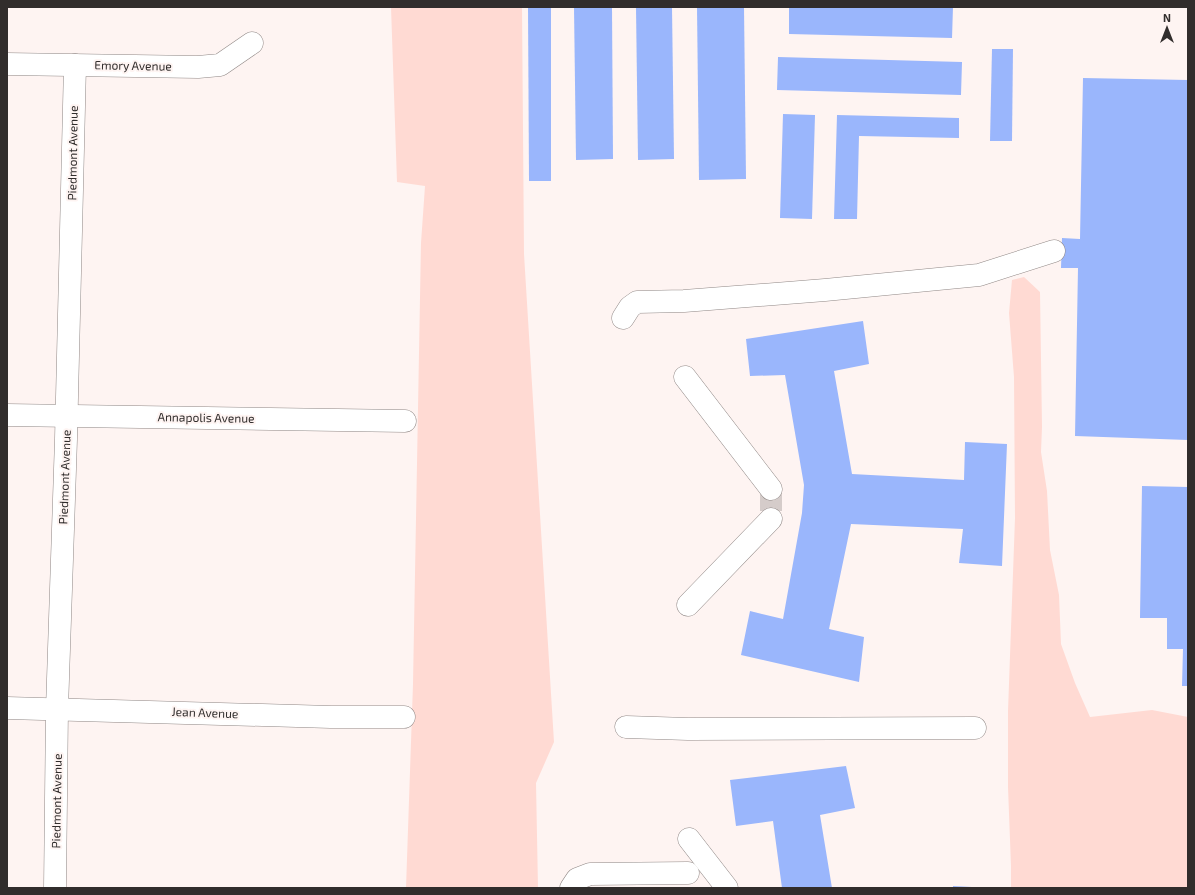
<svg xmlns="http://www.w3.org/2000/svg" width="1195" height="895" font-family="'Exo 2',sans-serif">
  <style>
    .green { fill: #ffdad3 }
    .building { fill: #9ab6fc }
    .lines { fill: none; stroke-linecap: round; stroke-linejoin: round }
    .minor-tunnel { stroke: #d5ccca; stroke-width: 22; stroke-dasharray: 22 11; stroke-linecap: butt }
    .minor-casing { stroke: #908886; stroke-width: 23 }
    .minor { stroke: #fff; stroke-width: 22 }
    .labels { text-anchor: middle; stroke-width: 4; stroke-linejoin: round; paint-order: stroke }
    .street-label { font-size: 12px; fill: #312d2c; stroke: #fef4f2 }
  </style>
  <rect width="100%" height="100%" fill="#fef4f2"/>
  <g class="green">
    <path d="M 391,7 L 522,7 L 524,254 L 554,742 L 536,783 L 538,888 L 406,888 L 413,684 L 421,243 L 425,186 L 397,182 Z"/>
    <path d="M 1024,277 L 1040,292 L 1042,427 L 1041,452 L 1047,491 L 1050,550 L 1059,595 L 1061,644 L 1075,683 L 1090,717 L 1152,710 L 1188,717 L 1188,888 L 1011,888 L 1011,866 L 1008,787 L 1008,711 L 1015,518 L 1014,377 L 1009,313 L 1012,280 Z"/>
  </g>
  <g class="building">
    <path d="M 528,7 L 551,7 L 551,181 L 529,181 Z"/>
    <path d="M 574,7 L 612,7 L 613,159 L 576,160 Z"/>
    <path d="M 636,7 L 672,7 L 674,159 L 638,160 Z"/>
    <path d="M 697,7 L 744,7 L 746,179 L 699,180 Z"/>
    <path d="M 789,7 L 953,7 L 952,38 L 789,34 Z"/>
    <path d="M 992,49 L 1013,49 L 1012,141 L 990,141 Z"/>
    <path d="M 778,57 L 962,62 L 961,95 L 777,90 Z"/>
    <path d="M 1083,78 L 1188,80 L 1188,440 L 1075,436 L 1078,268 L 1061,268 L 1062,238 L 1080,239 Z"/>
    <path d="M 783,114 L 815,115 L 812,219 L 780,218 Z"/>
    <path d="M 837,115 L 959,118 L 959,138 L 859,136 L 857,219 L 834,219 Z"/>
    <path d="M 863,321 L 869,364 L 834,371 L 852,474 L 964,480 L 965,442 L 1007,444 L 1002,566 L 959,563 L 963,529 L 851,524 L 829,629 L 864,637 L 859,682 L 741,655 L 750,611 L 783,619 L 802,513 L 804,485 L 785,375 L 750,376 L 746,339 Z"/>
    <path d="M 1142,486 L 1188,487 L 1188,686 L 1182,686 L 1183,649 L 1167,649 L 1167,618 L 1140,618 Z"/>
    <path d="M 846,766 L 855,808 L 820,815 L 832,888 L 782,888 L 773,821 L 736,826 L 730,780 Z"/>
    <path d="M 953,886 L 972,887 L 972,888 L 953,888 Z"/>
  </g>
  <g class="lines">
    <path class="minor-tunnel" d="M 771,489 L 771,519"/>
    <g class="minor-casing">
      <g id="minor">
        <path d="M 7,64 L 198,67 L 220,65 L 252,43"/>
        <path d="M 623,318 L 630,307 L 637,302 L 684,301 L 825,290 L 979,275 L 1054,251"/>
        <path d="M 685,377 L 771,489"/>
        <path d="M 7,415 L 405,421"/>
        <path d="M 688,605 L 771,519"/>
        <path d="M 7,708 L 331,717 L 404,717"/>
        <path d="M 626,727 L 688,729 L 975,728"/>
        <path d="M 689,839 L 727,888"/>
        <path d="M 55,888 L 57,709 L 66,439 L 75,65"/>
        <path d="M 571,888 L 577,879 L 590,874 L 688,873"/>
      </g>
    </g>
    <use href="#minor" class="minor"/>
  </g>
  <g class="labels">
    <g class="street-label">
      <text transform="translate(133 66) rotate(1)" y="4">Emory Avenue</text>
      <text transform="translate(73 153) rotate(-89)" y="4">Piedmont Avenue</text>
      <text transform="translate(206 418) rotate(1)" y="4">Annapolis Avenue</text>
      <text transform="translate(65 477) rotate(-88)" y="4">Piedmont Avenue</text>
      <text transform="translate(205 713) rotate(2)" y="4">Jean Avenue</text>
      <text transform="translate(57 801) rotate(-89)" y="4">Piedmont Avenue</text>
    </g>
  </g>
  <rect width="1195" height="895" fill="none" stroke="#312d2c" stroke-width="16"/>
  <g transform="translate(1167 28)" stroke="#fef4f2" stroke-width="3" paint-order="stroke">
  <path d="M0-3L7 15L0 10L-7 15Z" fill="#312d2c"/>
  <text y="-6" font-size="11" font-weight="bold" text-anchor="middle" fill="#312d2c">N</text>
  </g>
</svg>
